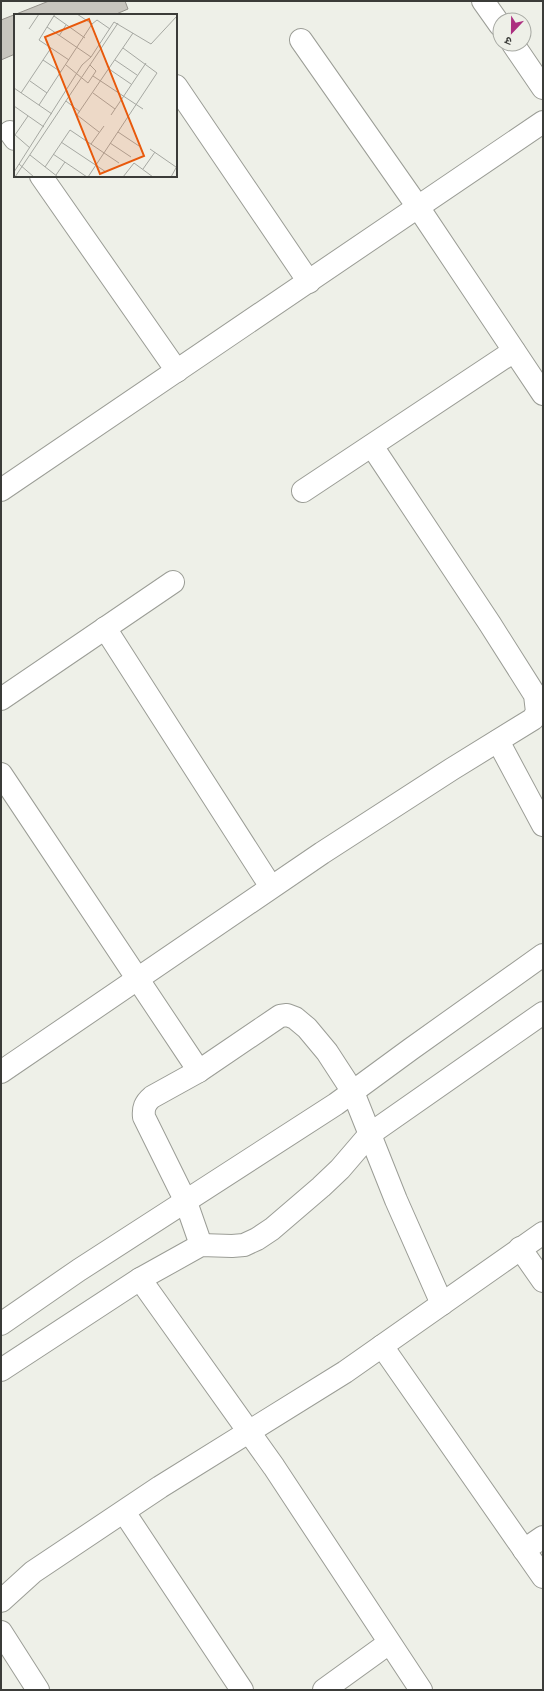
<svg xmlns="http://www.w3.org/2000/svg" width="544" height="1691" font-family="'Roboto Condensed','Noto Sans Devanagari',sans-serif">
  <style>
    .building { fill: #c7c5be; stroke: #95928c }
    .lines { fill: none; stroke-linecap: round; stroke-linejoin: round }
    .minor-casing { stroke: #9b9d96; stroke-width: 24 }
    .tertiary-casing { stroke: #9b9d96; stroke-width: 24 }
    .minor { stroke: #fff; stroke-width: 22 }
    .tertiary { stroke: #fff; stroke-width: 22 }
    .inset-road { fill: none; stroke: #a6a8a2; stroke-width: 1 }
    .view { fill: #e8590c; fill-opacity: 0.15; stroke: #e8590c; stroke-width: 2 }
    .inset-edge { fill: none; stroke: #3b3c39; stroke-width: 2 }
  </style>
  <rect width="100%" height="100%" fill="#eef0e8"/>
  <path class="building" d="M 49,1 L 125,1 L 128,9 L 114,15 L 15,15 L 15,54 L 1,60 L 1,20 Z"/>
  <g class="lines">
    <g class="minor-casing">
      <g id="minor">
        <path d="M 483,1 L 500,25"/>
        <path d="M 301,40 L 418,207 L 543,394"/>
        <path d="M 513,44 L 543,88"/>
        <path d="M 176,86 L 309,282"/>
        <path d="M 10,132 L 15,139"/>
        <path d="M 41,176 L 177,371"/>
        <path d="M 1,490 L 543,122"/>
        <path d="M 303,491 L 514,351"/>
        <path d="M 105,628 L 271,887"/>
        <path d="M 1,699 L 173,582"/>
        <path d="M 498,741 L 543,825"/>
        <path d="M 1,774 L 199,1071"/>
        <path d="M 1,1072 L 322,853 L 452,769 L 533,719 L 537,712 L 535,695 L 490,624 L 372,446"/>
        <path d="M 201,1245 L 186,1202 L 144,1117 C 143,1108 145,1103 152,1097 L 199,1071 L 280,1016 L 287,1015 L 295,1018 L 307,1028 L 327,1052 L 353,1092 L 396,1200 L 442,1304"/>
        <path d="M 520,1248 L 543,1281"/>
        <path d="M 140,1279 L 274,1467 L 421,1690"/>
        <path d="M 382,1346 L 543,1577"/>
        <path d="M 124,1512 L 242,1690"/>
        <path d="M 524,1550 L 543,1537"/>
        <path d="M 1,1601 L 33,1572 L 160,1487 L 345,1372 L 543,1233"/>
        <path d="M 1,1632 L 38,1690"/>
        <path d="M 324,1690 L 389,1643"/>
      </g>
    </g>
    <g class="tertiary-casing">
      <g id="tertiary">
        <path d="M 1,1324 L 79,1270 L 336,1104 L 411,1049 L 543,955"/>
        <path d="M 1,1370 L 140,1279 L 201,1245 L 232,1246 L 244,1245 L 257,1239 L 272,1229 L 321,1187 L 340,1169 L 370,1134 L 543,1013"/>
      </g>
    </g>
    <use href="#minor" class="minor"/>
    <use href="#tertiary" class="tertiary"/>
  </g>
  <g transform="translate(14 14)">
    <rect width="163" height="163" fill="#eef0e8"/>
    <path class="inset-road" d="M 41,0 L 25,26 L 55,46M 63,0 L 78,10 L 83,6 L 96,15M 40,2 L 71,24M 33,13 L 77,43M 15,15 L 25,0M 45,22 L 52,11M 29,46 L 47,58M 101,46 L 123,61M 52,51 L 74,69 L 82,57 L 76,51M 95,55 L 117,70M 79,62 L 129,95M 16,67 L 33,79M 0,74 L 38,100M 7,79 L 37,34M 79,79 L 101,95M 52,87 L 66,98M 25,91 L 78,10M 0,92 L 30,113M 97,101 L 132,49M 85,118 L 63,101 L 119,19M 104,118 L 125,132M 0,120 L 16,134M 1,121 L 14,102M 47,128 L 92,158M 96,129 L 117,143M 77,130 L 90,112M 136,135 L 162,153M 39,140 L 73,163M 16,141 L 44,163M 5,150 L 20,163M 31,153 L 56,116 L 105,149M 129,155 L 141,138M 0,158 L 68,51 L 77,43 L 100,8 L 137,30 L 163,2M 42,161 L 51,148M 1,163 L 104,9M 74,163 L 143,59 L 109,34M 109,163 L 120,149 L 139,163M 157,163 L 163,152"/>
    <path class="view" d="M 75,5 L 130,142 L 86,160 L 31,23 Z"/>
    <rect width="163" height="163" class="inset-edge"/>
  </g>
  <rect width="544" height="1691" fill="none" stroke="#3b3c39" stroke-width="4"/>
  <g transform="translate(512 32) rotate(202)"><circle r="19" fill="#eef0e8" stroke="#a6a8a2"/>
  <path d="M0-3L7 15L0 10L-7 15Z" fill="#ac2f80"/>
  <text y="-6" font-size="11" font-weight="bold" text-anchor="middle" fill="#3b3c39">उ</text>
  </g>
</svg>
